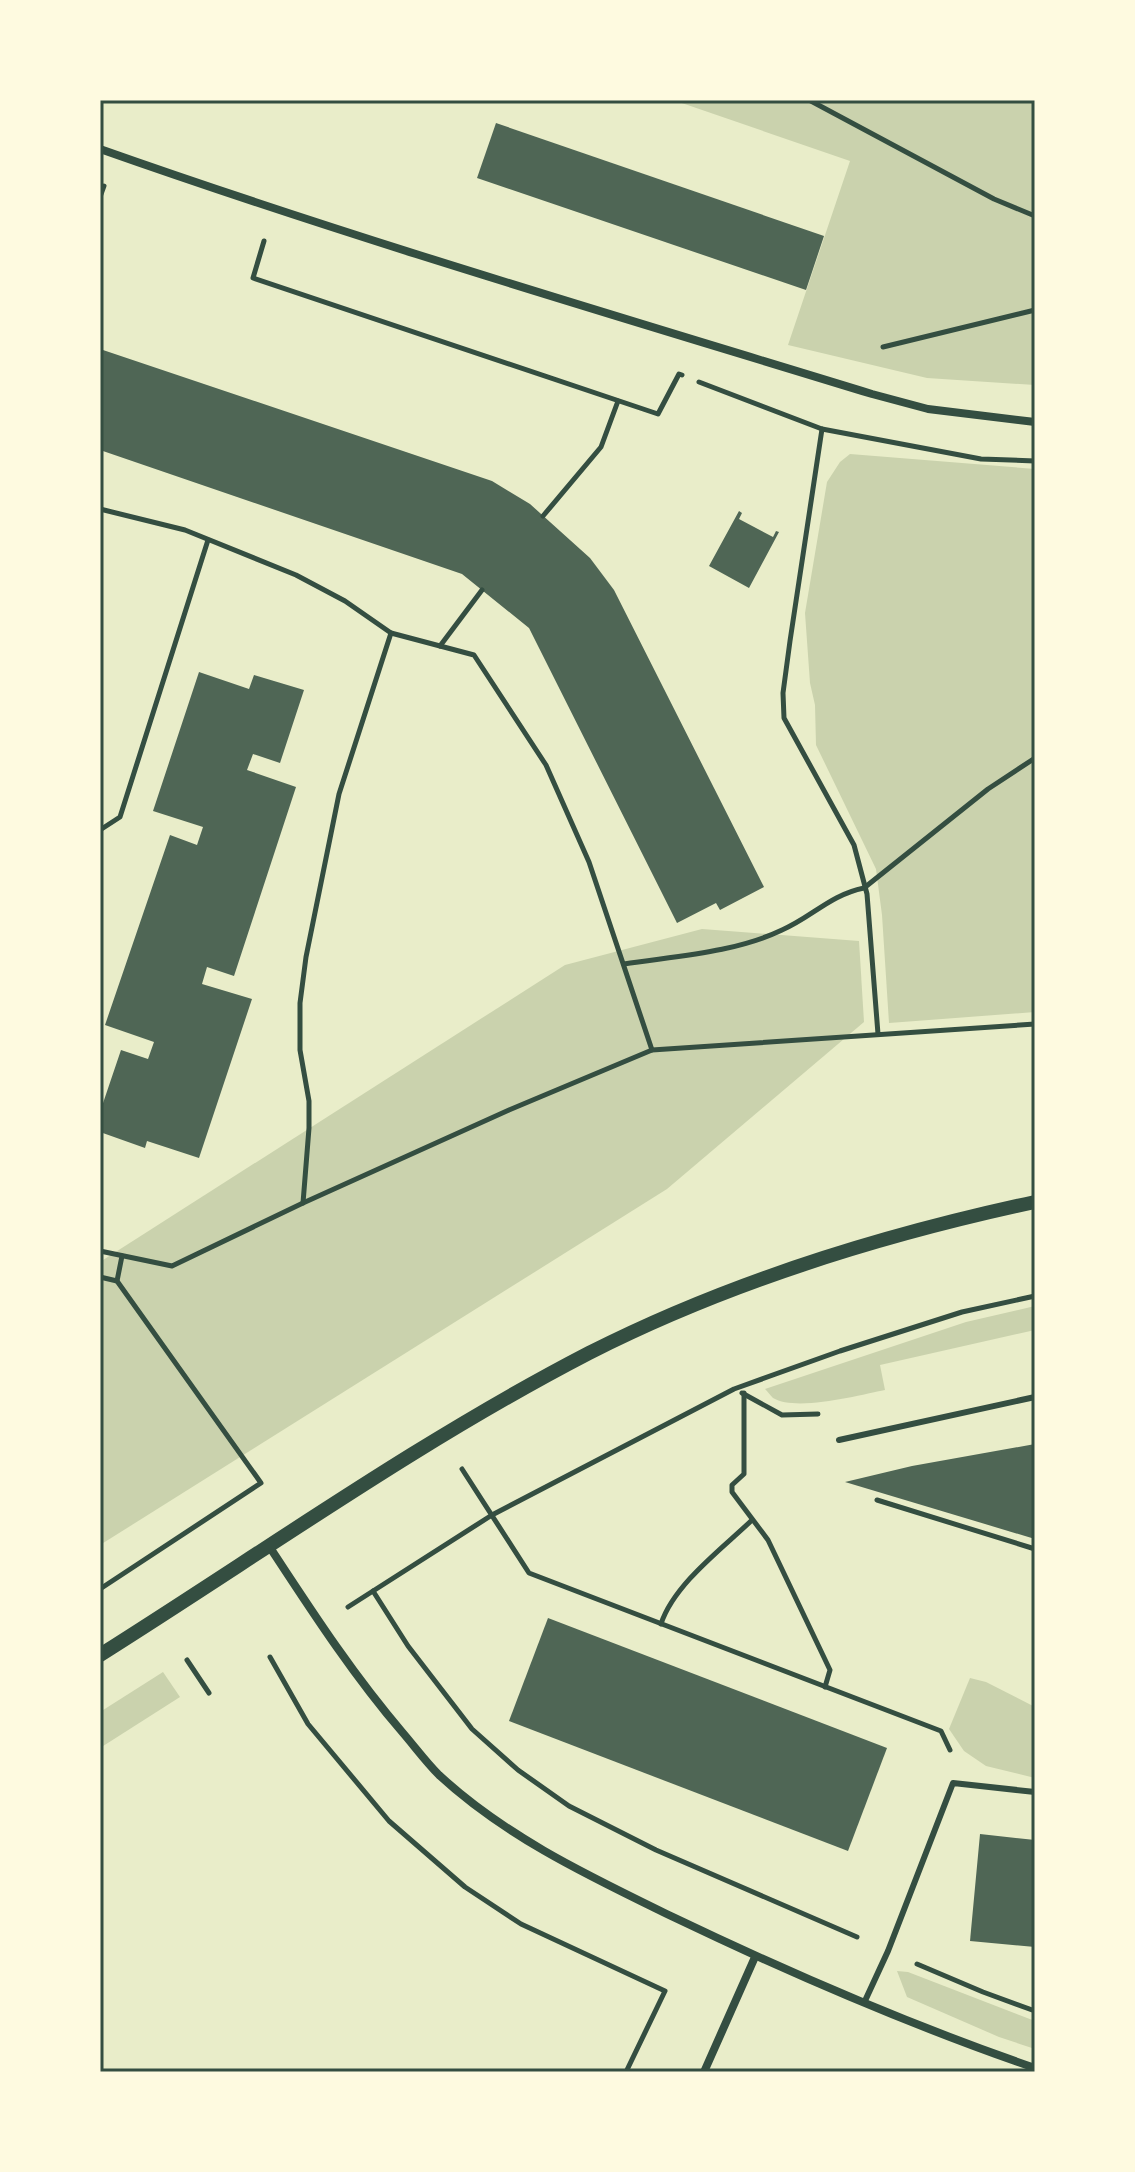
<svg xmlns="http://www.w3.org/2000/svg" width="1135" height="2172" font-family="'Libre Baskerville',serif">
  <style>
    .green { fill: #cad2ad }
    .building { fill: #4f6655 }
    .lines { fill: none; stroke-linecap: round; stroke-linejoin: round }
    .path { stroke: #344e41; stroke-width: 5 }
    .service { stroke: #344e41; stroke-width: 6 }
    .minor { stroke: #344e41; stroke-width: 8 }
    .tertiary { stroke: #344e41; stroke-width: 14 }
    .neatline { fill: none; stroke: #344e41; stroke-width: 3 }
  </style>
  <rect width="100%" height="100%" fill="#e9edc9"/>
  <g class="green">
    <path d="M 673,100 L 1035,100 L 1035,385 L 927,378 L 788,345 L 850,161 Z"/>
    <path d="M 850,454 L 1035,469 L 1035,1012 L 889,1023 L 882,915 L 876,869 L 816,745 L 815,705 L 810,683 L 805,613 L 827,482 L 840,462 Z"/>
    <path d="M 702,929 L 859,941 L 864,1022 L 667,1189 L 100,1545 L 100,1262 L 565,965 Z"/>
    <path d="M 1035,1306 L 1035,1330 L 880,1365 L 885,1390 C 860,1395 796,1412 773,1398 C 770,1395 768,1392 765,1389 L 966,1322 Z"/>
    <path d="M 163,1672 L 180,1697 L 100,1748 L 100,1712 Z"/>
    <path d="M 970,1678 L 986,1682 L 1035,1707 L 1035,1778 L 986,1766 L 964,1751 L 949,1729 Z"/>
    <path d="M 897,1971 L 908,1972 L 1035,2021 L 1035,2049 L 999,2037 L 907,1997 Z"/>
  </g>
  <g class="building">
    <path d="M 496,123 L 824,236 L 806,290 L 477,178 Z"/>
    <path d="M 100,349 L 492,481 L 530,504 L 590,558 L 614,590 L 764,887 L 720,910 L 716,903 L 677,923 L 529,628 L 462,574 L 100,450 Z"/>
    <path d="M 739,511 L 742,513 L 739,519 L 773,537 L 776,531 L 779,532 L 749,588 L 709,566 Z"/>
    <path d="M 199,672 L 249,689 L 254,675 L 304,690 L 280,763 L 253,754 L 247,770 L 296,787 L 234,976 L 207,967 L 202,984 L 252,999 L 199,1158 L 147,1141 L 145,1148 L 100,1132 L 100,1112 L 121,1050 L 148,1059 L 154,1042 L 105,1025 L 170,835 L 197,845 L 203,827 L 153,811 Z"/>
    <path d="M 1035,1444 L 1035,1539 L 845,1482 L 912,1466 Z"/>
    <path d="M 548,1618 L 887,1748 L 848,1851 L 509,1721 Z"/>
    <path d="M 980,1834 L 1035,1840 L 1035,1947 L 970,1941 Z"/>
  </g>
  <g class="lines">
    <g class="path">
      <path d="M 809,100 L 994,199 L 1035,216"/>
      <path d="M 100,197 L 104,186"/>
      <path d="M 264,241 L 253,278 L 658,414 L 679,374 L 682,375"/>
      <path d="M 883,347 L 1035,310"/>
      <path d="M 699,382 L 822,429 L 981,459 L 1035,461"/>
      <path d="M 822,429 L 790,641 L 783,693 L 784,718 L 854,845 L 867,894 L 878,1034"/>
      <path d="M 100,509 L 185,530 L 296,575 L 345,601 L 391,633 L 474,655 L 546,765 L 589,862 L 652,1050"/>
      <path d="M 543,516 L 601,447 L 618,401"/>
      <path d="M 440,646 L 482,590"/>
      <path d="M 100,830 L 120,817 L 208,540"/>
      <path d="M 624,964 C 675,956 734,953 782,930 C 812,917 830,895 864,888 L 988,789 L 1035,758"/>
      <path d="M 303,1203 L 309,1128 L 309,1101 L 300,1050 L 300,1003 L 306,957 L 339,794 L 391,633"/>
      <path d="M 100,1251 L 172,1266 L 303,1203 L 509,1110 L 652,1050 L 1035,1024"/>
      <path d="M 100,1277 L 117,1281"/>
      <path d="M 742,1393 L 782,1415 L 818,1414"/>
      <path d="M 744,1393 L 744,1474 L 732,1485 L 732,1492 L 768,1540 L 830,1670 L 825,1687"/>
      <path d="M 462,1469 L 529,1573 L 941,1731 L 950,1750"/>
      <path d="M 877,1500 L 1035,1549"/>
      <path d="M 100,1589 L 261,1483 L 117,1281 L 122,1256"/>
      <path d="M 373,1591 L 408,1646 L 472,1729 L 518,1770 L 569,1806 L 656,1850 L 857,1937"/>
      <path d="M 348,1607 L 492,1515 L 734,1389 L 840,1351 L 962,1312 L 1035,1296"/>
      <path d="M 661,1624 C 674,1584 723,1548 752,1520"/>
      <path d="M 270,1657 L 308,1724 L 389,1821 L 465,1887 L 521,1924 L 665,1991 L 626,2072"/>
      <path d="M 187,1660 L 209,1693"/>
      <path d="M 917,1964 L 983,1992 L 1035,2011"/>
    </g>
    <g class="service">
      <path d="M 839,1440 L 1035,1397"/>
      <path d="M 864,2003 L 888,1951 L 953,1783 L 1035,1792"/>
    </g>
    <g class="minor">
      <path d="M 100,149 C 355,239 614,315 872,394 L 928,409 L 1035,422"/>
      <path d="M 269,1546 C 311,1610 353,1675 403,1733 C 415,1747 426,1762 439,1775 C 506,1837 589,1876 671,1916 C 790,1973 910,2025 1035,2068"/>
      <path d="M 704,2072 L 755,1957"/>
    </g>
    <path class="tertiary" d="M 100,1655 C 262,1553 419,1441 589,1353 C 729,1282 881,1235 1035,1202"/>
  </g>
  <rect width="1135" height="2172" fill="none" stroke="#fefae0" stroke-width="204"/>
  <rect x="102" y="102" width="931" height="1968" class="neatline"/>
</svg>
